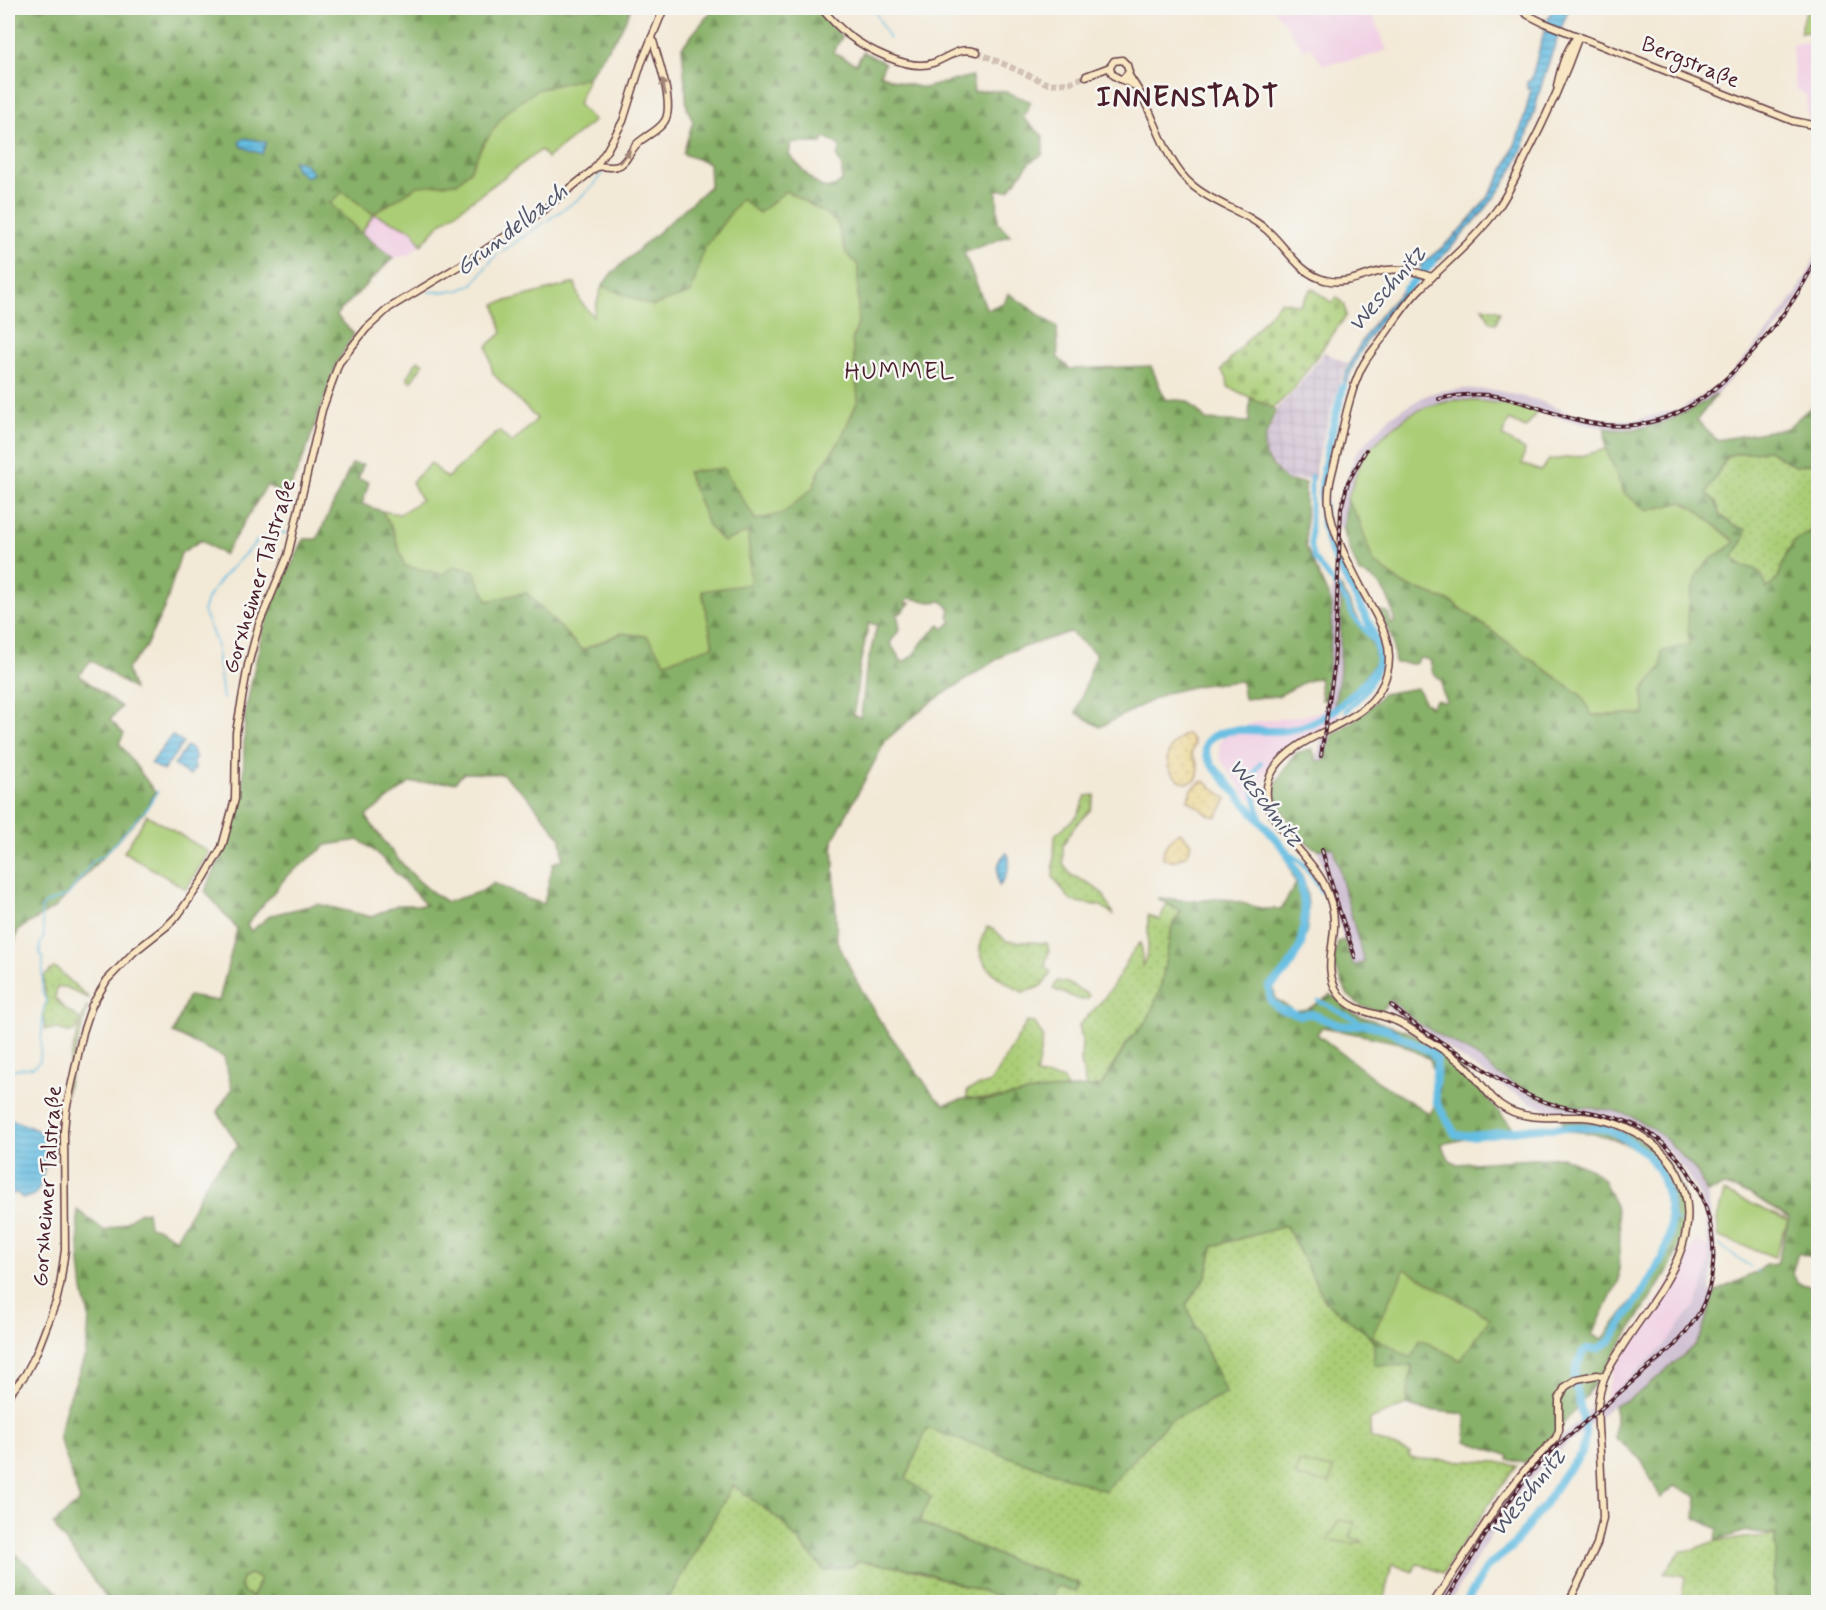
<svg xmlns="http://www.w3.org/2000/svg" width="1826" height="1610" font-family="Mynerve,sans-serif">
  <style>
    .built { fill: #f1d0e4 }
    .industrial { fill: url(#industrial-grid) }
    .railway { fill: #cebed1 }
    .grass { fill: url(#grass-dots); stroke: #7a7650; stroke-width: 1.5 }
    .forest { fill: url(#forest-firs); stroke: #686849; stroke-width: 1.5; fill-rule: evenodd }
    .sand { fill: url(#sand-dots); stroke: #9c7c64; stroke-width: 1.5 }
    .cemetery { fill: url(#cemetery-stones); stroke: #7a7650; stroke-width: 1.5 }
    .park { fill: url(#park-crowns); stroke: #7a7650; stroke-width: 1.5 }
    .garden { fill: #aacd76; stroke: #7a7650; stroke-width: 1.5 }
    .water { fill: url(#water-rules); stroke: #586e86; stroke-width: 1.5 }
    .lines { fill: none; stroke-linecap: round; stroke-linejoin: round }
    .stream { stroke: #65bde2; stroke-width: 1.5 }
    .canal { stroke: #65bde2; stroke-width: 4.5 }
    .river { stroke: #65bde2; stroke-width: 8 }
    .secondary-tunnel { stroke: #d1c1b5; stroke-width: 6; stroke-dasharray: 6 3; stroke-linecap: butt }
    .secondary-casing { stroke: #633d45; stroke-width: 9 }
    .secondary { stroke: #f9e7c3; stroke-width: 6 }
    .rail-casing { stroke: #4a1f2b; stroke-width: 4 }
    .rail { stroke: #f6f6f2; stroke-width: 1.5; stroke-dasharray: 4.5; stroke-linecap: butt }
    .oneway { fill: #a28377 }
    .labels { text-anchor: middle; stroke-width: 5; stroke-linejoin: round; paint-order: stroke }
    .street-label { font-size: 22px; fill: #4a1f2b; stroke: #f6f6f2 }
    .water-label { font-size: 24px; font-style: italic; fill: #53566b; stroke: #f6f6f2 }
    .neighbourhood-label { font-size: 24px; letter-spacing: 1.5px; fill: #4a1f2b; stroke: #f6f6f2 }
    .district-label { font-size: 28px; font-weight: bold; letter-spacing: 1.5px; fill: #4a1f2b; stroke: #f6f6f2 }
  </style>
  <defs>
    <pattern id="industrial-grid" width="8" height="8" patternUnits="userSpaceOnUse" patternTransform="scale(1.5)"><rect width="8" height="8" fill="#cebed1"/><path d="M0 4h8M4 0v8" fill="none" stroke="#b2a3b4"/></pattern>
    <pattern id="grass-dots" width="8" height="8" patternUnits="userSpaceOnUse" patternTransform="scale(1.5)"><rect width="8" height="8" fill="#aacd76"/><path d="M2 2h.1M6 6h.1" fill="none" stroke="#94b066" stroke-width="1.8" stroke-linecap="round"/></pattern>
    <pattern id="forest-firs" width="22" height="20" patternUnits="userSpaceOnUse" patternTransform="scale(1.5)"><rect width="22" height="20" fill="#87b067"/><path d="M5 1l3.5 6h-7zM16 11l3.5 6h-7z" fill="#708f55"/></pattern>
    <pattern id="sand-dots" width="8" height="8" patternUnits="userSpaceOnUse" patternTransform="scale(1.5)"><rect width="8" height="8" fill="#eeda9e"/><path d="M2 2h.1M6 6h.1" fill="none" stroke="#cebb88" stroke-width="1.8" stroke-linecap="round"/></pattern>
    <pattern id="cemetery-stones" width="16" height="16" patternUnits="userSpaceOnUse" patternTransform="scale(1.5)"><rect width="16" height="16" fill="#aacd76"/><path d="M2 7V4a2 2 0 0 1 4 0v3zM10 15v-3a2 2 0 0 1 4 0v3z" fill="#94b066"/></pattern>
    <pattern id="park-crowns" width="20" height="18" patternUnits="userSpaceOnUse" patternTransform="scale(1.5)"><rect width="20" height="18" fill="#aacd76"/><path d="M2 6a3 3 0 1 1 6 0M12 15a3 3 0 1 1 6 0" fill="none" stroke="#94b066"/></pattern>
    <pattern id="water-rules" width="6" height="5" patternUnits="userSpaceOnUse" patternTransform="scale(1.5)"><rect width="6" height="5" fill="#65bde2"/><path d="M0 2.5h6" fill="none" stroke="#5599b7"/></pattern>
  </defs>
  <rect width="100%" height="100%" fill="#f6f6f2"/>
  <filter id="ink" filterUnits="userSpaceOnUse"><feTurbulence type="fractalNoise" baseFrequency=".0167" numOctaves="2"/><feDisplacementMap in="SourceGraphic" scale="12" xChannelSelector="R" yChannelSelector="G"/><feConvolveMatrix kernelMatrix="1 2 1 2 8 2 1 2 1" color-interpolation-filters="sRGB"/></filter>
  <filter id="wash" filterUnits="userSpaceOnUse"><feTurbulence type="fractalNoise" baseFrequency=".008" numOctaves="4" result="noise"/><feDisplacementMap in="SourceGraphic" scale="24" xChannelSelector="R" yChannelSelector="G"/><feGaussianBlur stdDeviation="1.35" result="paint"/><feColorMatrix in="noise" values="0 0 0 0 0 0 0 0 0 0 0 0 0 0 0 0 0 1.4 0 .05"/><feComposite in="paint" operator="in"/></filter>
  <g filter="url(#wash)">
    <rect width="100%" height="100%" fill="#f3e9d7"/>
    <g class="built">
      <path d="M 1273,8 L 1369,8 L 1387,50 L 1362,58 L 1322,65 L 1311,46 L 1304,50 Z"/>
      <path d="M 1818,41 L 1818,122 L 1808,119 L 1806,95 L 1795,88 L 1792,44 Z"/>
      <path d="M 373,214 L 412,230 L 421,245 L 408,255 L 393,258 L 361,233 Z"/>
      <path d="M 1337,707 L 1339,719 L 1296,744 L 1282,755 L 1265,776 L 1261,800 L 1250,799 L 1245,795 L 1219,757 L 1220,741 L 1227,734 L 1255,722 L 1301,716 Z"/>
      <path d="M 1697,1239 L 1709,1248 L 1709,1261 L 1702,1290 L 1695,1305 L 1664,1346 L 1604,1400 L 1613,1370 Z"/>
    </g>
    <path class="industrial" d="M 1324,352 L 1348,364 L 1340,381 L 1315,467 L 1315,479 L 1287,480 L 1266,457 L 1263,447 L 1278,407 L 1294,392 Z"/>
    <g class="railway">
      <path d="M 1818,248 L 1818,263 L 1815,273 L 1788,316 L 1716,395 L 1689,411 L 1654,425 L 1616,430 L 1583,424 L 1504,403 L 1478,400 L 1454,400 L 1426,407 L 1347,500 L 1343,531 L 1336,522 L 1337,505 L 1356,453 L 1391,416 L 1425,396 L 1439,391 L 1465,389 L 1495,390 L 1540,401 L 1573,415 L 1601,419 L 1635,420 L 1681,409 L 1725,380 L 1773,326 L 1796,294 L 1809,271 Z"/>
      <path d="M 1332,578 L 1341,587 L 1340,672 L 1334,707 L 1325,712 L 1331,637 Z"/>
      <path d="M 1332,735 L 1324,762 L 1317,761 L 1321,738 Z"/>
      <path d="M 1333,847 L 1364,962 L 1354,967 L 1344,940 L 1318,850 Z"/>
      <path d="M 1390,999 L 1418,1023 L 1478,1057 L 1497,1074 L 1539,1097 L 1568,1106 L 1611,1110 L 1631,1116 L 1652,1128 L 1669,1142 L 1697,1172 L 1707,1193 L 1716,1242 L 1710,1290 L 1715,1292 L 1701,1335 L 1695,1345 L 1644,1389 L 1626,1401 L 1613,1405 L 1588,1426 L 1586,1412 L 1604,1400 L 1664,1346 L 1695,1305 L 1702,1290 L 1709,1261 L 1705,1214 L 1699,1195 L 1686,1173 L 1668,1150 L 1651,1136 L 1628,1123 L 1612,1118 L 1580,1112 L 1553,1111 L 1530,1102 L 1504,1087 L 1398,1015 L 1385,1005 Z"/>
      <path d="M 1579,1420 L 1583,1432 L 1549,1459 L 1522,1490 L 1500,1520 L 1450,1602 L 1439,1602 L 1499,1506 L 1518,1481 Z"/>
    </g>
    <g class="grass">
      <path d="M 1769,450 L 1795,466 L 1818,462 L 1818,527 L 1795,541 L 1787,552 L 1778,578 L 1767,590 L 1733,557 L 1745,537 L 1719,513 L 1716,502 L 1706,493 L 1728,455 Z"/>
      <path d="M 1095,795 L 1091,809 L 1075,826 L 1063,844 L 1063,864 L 1071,875 L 1090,884 L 1103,894 L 1113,914 L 1101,906 L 1071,901 L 1053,877 L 1055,835 L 1078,815 L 1086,796 Z"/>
      <path d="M 1167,904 L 1181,911 L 1172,926 L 1160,990 L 1148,1019 L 1128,1042 L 1101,1086 L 1086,1088 L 1081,1061 L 1082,1039 L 1079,1025 C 1095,1010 1109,994 1120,974 C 1127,962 1130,953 1140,943 L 1142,949 L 1142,968 L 1148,951 L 1148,915 L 1159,920 Z"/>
      <path d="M 987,927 L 994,929 L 1006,941 L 1047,943 L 1049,951 L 1045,966 L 1051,972 C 1046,986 1037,989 1023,992 C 1005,983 979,969 980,945 C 980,940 985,933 987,927 Z"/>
      <path d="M 53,968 L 57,969 L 88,997 L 89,999 L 66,987 L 57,987 L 55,998 L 63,1007 L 80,1019 L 76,1030 L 71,1033 L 58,1029 L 45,1029 L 43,1012 L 46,1002 L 43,977 Z"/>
      <path d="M 1057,981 L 1068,983 L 1089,995 L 1088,999 L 1081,1000 L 1053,989 Z"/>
      <path d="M 87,1006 L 88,1007 L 75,1052 L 65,1099 C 64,1076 78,1028 87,1006 Z"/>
      <path d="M 1027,1022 L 1035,1023 L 1043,1037 L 1036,1075 L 1062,1079 L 1068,1089 C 1034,1092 1001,1101 967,1098 L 967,1090 L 991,1082 Z"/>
      <path d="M 1286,1226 L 1326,1302 L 1365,1332 L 1374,1342 L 1412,1366 L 1406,1405 L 1370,1420 L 1370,1437 L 1410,1453 L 1409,1457 L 1415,1459 L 1497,1462 L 1517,1466 L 1497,1492 L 1443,1573 L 1417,1563 L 1413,1572 L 1392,1564 L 1383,1602 L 1050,1602 L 1056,1587 L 1076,1591 L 1080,1584 L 1010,1560 L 919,1522 L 906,1479 L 927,1427 L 1105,1490 L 1169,1421 L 1226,1393 L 1186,1305 L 1207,1275 L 1213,1246 Z"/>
      <path d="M 733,1485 L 781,1521 L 825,1571 L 853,1566 L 858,1561 C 916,1564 968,1591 1024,1602 L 668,1602 L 667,1601 Z"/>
      <path d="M 1776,1535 L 1776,1553 L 1773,1578 L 1776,1602 L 1681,1602 L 1685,1576 L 1664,1573 L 1681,1551 L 1688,1551 L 1715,1541 Z"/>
      <path d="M 249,1574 L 260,1577 L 253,1597 L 244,1593 L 240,1587 L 242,1578 Z"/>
    </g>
    <g class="forest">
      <path d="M 8,8 L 631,8 L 621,30 L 588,77 L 537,90 L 481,148 L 470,171 L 457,183 L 418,187 L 373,214 L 343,193 L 330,203 L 361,233 L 393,258 L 336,315 L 354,334 L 337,362 L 304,456 L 286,497 L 267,485 L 224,555 L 201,540 L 181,553 L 166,604 L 145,648 L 127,669 L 133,689 L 91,660 L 79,675 L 121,707 L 110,720 L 124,734 L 119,743 L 155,792 L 145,811 L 56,907 L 18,930 L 8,964 Z"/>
      <path d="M 714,8 L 782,8 L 789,11 L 793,8 L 816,8 L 842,37 L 833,52 L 856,64 L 863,52 L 885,63 L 880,74 L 901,83 L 924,88 L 972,76 L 974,92 C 999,88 1009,92 1031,102 L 1023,118 L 1043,136 L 1043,154 L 1030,162 L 1009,190 L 997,190 L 998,223 L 1010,235 L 964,253 L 987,310 L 1005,302 L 1008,293 L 1057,327 L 1058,358 L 1070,369 L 1151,366 L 1165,399 L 1188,401 L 1206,420 L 1249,422 L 1250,398 L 1273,408 L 1275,411 C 1260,453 1256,447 1286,481 L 1305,483 L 1306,547 L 1332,604 L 1331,637 L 1326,700 L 1322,700 L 1319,677 L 1305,682 L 1278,696 L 1244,699 L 1241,681 L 1201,685 L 1166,693 L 1100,727 L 1076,713 L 1096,654 L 1070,632 L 1008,652 L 930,703 L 886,740 L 833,840 L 837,941 L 857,982 L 880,1021 L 935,1097 L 944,1104 L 967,1098 L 988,1100 L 1038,1091 L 1101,1086 L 1128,1042 L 1148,1019 L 1160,990 L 1172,926 L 1181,911 L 1157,898 L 1197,901 L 1222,898 L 1264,909 L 1281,909 L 1296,884 L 1284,853 C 1288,858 1294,862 1297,867 C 1310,886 1311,922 1303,944 C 1296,959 1283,973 1272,985 L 1276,999 L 1294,1011 L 1308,1009 L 1331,995 L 1354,1014 L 1411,1033 L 1455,1062 L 1514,1129 L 1441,1144 L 1450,1160 L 1457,1164 L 1563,1157 L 1591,1169 L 1603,1179 L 1616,1206 L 1620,1227 L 1619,1280 L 1592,1335 L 1603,1339 C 1620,1316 1640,1293 1655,1269 C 1687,1215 1680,1166 1619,1141 C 1600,1133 1579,1132 1560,1130 L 1563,1120 C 1577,1121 1591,1121 1605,1125 C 1653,1139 1693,1175 1684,1230 C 1682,1244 1675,1256 1669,1269 C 1626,1336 1585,1409 1526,1463 L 1508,1460 L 1509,1456 L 1466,1441 L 1465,1414 L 1418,1409 L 1406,1405 L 1412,1366 L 1374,1365 L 1374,1341 L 1365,1332 L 1326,1302 L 1286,1226 L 1213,1246 L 1207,1275 L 1186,1305 L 1226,1393 L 1169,1421 L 1105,1491 L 927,1428 L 906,1479 L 931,1497 L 919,1522 L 1010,1560 L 1080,1584 L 1076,1591 L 1056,1587 L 1050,1602 L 1024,1602 L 1005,1599 L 917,1570 L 858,1561 L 853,1566 L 825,1571 L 781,1521 L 733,1485 L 667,1601 L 668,1602 L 109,1602 L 53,1524 L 80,1501 L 59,1436 L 66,1407 L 85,1356 L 88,1333 L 89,1316 L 83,1291 L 80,1263 L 77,1210 L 105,1231 L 125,1223 L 138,1213 L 147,1211 L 149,1226 L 157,1228 L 176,1239 L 209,1178 L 238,1145 L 217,1111 L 232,1089 L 224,1057 L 173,1033 L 188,996 L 219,1001 L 237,929 L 205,891 L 233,831 L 239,793 L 243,790 L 245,713 L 262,633 L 276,596 L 304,539 L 317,539 L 352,464 L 363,465 L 358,479 L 369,482 L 362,504 L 382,511 L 393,530 L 405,566 L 454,566 L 474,571 L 488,601 L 526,592 L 582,650 L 622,633 L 713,646 L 702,591 L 748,533 L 723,542 L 708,525 L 687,472 L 723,468 L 813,488 L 820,469 L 839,442 L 858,400 L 852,340 L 858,323 L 846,253 L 837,223 L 825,213 L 786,192 L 759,213 L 741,199 L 704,249 L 691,293 L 652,307 L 602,286 L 611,274 L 710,186 L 709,163 L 683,154 L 693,121 L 687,108 L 682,47 ZM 824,138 L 833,141 L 841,148 L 837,156 L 842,168 L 842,181 C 821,203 803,167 789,155 L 791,143 L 822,143 ZM 909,598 L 931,602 L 942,601 L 950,609 L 948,617 L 952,621 L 944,629 L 940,625 C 935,630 929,635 924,640 C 917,649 914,658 902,662 L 890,643 L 900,629 L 897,613 L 899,612 L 900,614 L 910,603 L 905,603 ZM 869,623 L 877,625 L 866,671 L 861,717 L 854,716 L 859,669 ZM 464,773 L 502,774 L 528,797 L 561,838 L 563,860 L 553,863 L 544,904 L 528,899 L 494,883 L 482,891 L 447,902 C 416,885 386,846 366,816 L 410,783 L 455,782 ZM 359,840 L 377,853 L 426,905 L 397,905 L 372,917 L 318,904 L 271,915 L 251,931 L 247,924 L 287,876 L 327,845 ZM 1322,1027 L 1400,1043 L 1430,1059 C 1438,1089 1447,1084 1430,1114 L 1380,1083 L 1317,1034 ZM 1490,1318 L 1461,1359 L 1420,1339 ZM 249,1574 L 260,1578 L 253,1597 L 244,1593 L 240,1587 L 242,1578 Z"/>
      <path d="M 1716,395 L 1697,420 L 1716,440 L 1787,428 L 1818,401 L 1818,462 L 1795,466 L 1769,450 L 1728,455 L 1706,493 L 1716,502 L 1719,514 L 1734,526 L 1746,529 L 1745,537 L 1733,557 L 1739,565 C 1757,568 1762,571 1767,589 L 1778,578 L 1787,552 L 1795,541 L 1818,527 L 1818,1259 L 1798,1253 L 1792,1273 L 1798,1283 L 1818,1288 L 1818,1602 L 1776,1602 L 1773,1578 L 1776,1553 L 1776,1535 L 1747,1531 L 1715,1541 L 1718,1529 L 1695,1518 L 1697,1496 L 1674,1486 L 1661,1498 L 1640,1458 L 1615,1438 L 1616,1415 L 1614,1405 L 1626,1401 L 1644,1389 L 1695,1345 L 1701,1335 L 1715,1292 L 1757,1272 L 1765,1265 L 1777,1264 L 1789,1218 L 1750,1194 L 1724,1186 L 1707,1193 L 1697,1172 L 1669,1142 L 1652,1128 L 1631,1116 L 1611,1110 L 1568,1106 L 1539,1097 L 1497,1074 L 1478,1057 L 1418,1023 L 1390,1000 L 1381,1012 L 1361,1006 L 1348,995 L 1333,964 L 1338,942 L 1344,940 L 1354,966 L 1364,962 L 1333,847 C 1329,848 1323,850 1319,849 C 1305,848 1274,803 1274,790 C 1275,781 1291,761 1296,753 L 1312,749 L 1317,761 L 1323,762 L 1332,735 C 1351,723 1368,712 1382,694 L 1417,688 L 1424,701 L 1430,707 L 1436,700 L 1444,702 L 1447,701 L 1442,691 L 1442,681 L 1433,673 L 1430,660 L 1420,658 L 1415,664 L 1395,663 L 1392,638 L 1379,611 L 1388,612 L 1391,624 L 1394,623 C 1393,601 1381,578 1359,573 L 1343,531 L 1347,500 L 1360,522 L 1373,561 L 1403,584 L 1452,602 L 1582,696 L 1592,715 L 1643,714 L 1643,690 L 1662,666 L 1661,652 L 1689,644 C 1687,618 1687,592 1701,569 C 1708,559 1725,550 1735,542 L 1695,509 L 1683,502 L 1647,511 L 1624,493 L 1606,449 L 1605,428 C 1645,436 1683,415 1716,395 Z"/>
      <path d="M 1341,587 L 1374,648 L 1376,661 L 1357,688 L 1334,707 L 1340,672 Z"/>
      <path d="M 8,1547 L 69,1602 L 8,1602 Z"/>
    </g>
    <g class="sand">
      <path d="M 1187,734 L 1193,740 L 1194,746 L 1191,754 C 1197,761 1201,771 1196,780 L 1187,783 C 1161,775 1161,745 1187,734 Z"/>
      <path d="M 1204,781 L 1227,799 L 1217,817 L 1209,815 L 1188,800 C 1190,790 1195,785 1204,781 Z"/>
      <path d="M 1180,832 L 1191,843 L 1188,854 C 1179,859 1173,863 1163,858 C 1162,846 1171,838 1180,832 Z"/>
    </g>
    <path class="cemetery" d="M 1312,288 L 1332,303 L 1337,297 L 1345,306 L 1346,316 L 1292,391 L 1273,408 L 1228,387 L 1227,378 L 1221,370 L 1281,301 L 1300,305 Z"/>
    <g class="park">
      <path d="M 1807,8 L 1818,16 L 1818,30 L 1800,33 Z"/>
      <path d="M 1483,307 L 1500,311 L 1496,323 L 1490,322 Z"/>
      <path d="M 418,360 L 423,364 L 411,382 L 408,380 L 409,373 Z"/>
    </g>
    <g class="garden">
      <path d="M 588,77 L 578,104 L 594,121 L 547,158 L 541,150 L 440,224 L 421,245 L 412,230 L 374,214 L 361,233 L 330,203 L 343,192 L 373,214 L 418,186 L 457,183 L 470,171 L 481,148 L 505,113 L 537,90 Z"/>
      <path d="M 786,191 L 825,213 L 837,223 L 846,253 L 858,265 L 858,323 L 852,340 L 858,400 L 839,442 L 820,469 L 813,488 L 783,513 L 756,520 L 723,468 L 687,472 L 708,525 L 723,542 L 748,532 L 750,584 L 702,591 L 713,646 L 665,662 L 647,636 L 621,633 L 582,650 L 526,592 L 488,601 L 474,571 L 454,566 L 443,574 L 405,566 L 393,530 L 382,511 L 400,514 L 421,500 L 412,482 L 431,463 L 447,478 L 499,431 L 512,443 L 537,419 L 493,374 L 487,346 L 502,333 L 495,304 L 575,283 L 580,301 L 593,316 L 602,286 L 652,306 L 691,293 L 704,249 L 741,199 L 759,213 Z"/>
      <path d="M 1454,400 C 1483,400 1509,404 1537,411 L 1526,428 L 1509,420 L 1502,436 L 1525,450 L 1522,464 L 1541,471 L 1549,460 L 1581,456 L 1606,449 L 1624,493 L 1647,511 L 1683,502 L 1695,509 L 1735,542 C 1725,550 1708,559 1701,569 C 1687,592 1687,619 1689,644 L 1661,652 L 1662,666 L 1643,690 L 1644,714 L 1592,715 L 1582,696 L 1452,602 L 1403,584 L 1373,561 L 1360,522 L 1347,500 L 1359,466 L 1367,451 L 1389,431 L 1409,415 L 1426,407 Z"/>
      <path d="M 147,815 L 209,852 L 186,889 L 124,852 Z"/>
      <path d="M 1724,1192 L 1788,1220 L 1775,1257 L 1719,1237 L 1717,1219 Z"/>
      <path d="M 1405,1269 L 1490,1318 L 1461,1360 L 1420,1339 L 1412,1358 L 1372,1336 Z"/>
      <path d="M 1299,1462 L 1333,1469 L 1330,1483 L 1296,1477 Z"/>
      <path d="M 1339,1520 L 1355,1523 L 1350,1537 L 1363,1542 L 1350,1543 L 1328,1540 Z"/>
    </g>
    <g class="water">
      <path d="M 1554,8 L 1569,8 C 1558,36 1547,64 1539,94 C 1532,119 1527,143 1514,167 C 1493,206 1460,237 1430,269 L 1420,267 L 1420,265 C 1482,220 1517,163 1531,88 L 1527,89 L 1527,82 L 1531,80 L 1547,21 Z"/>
      <path d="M 245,138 L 266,142 L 262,154 L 242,147 L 239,142 Z"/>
      <path d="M 293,160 C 303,161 309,165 313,174 L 306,177 L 296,169 Z"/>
      <path d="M 1413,280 L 1414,285 C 1381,316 1353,353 1342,398 L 1338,396 C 1352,347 1377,315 1413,280 Z"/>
      <path d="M 172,735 L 183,743 L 163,771 L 151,763 Z"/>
      <path d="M 187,746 L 192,750 L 196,759 L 194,760 L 195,769 L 193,770 L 190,776 L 174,765 Z"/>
      <path d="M 1007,853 C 1013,862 1006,879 999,886 C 997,874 996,860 1007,853 Z"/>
      <path d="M 8,1118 C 15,1122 38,1128 42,1134 C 49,1144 44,1179 38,1190 C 35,1196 29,1197 23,1199 L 17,1193 L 10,1194 L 8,1197 Z"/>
    </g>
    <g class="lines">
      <g class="stream">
        <path d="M 875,11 L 889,39"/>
        <path d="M 1408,275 L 1418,277"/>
        <path d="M 429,292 L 457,291 L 473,284 L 494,257 L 577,200 L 594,185 L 603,171"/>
        <path d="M 223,699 L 216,642 L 203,611 L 208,597 L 221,579 L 259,539 L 287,532"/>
        <path d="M 8,1070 L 33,1067 L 40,1061 L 43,1012 L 46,1001 L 42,991 L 43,960 L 40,954 L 40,945 L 44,936 L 41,909 L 45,904 L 68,895 L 93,861 L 104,855 L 146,809 L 158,791"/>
        <path d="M 1671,1217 L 1680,1222"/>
        <path d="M 1719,1245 L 1751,1267"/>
        <path d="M 1756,1270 L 1758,1272"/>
      </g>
      <g class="canal">
        <path d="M 1311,476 L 1311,546 L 1314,558 L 1343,596 L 1353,616 L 1376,644"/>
        <path d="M 1346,711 C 1362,697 1372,686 1378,666"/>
        <path d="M 1261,763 C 1245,780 1257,802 1262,822"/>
        <path d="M 1286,851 C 1303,860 1311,874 1321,891"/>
        <path d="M 1319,1001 L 1364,1024"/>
      </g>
      <g class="river">
        <path d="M 1406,289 L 1433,262"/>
        <path d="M 1343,387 C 1330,441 1309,499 1332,552 C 1342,575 1390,647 1376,668 C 1356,697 1317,730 1279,731 C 1258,732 1232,725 1212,737 C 1201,745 1206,756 1212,765 L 1286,851 L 1301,883 L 1305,913 L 1301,945 L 1287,970 L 1269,987 L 1271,1001 L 1280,1009 L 1299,1015 L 1312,1014 L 1338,1025 L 1351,1026 L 1364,1024 L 1386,1029 L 1431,1052 L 1437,1060 L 1435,1091 L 1437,1103 L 1455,1134 C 1473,1140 1518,1128 1541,1128 C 1562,1128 1588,1125 1609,1130 C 1615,1132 1620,1136 1625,1139 C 1649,1152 1661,1167 1667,1194 C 1671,1214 1673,1228 1666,1248 C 1656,1277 1626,1315 1609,1342 L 1598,1349 L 1588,1349 L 1582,1353 L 1577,1366 L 1574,1377 L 1586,1434 L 1582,1453 L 1563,1476 L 1545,1504 L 1511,1548 L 1488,1566 L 1466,1602"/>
      </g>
    </g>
  </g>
  <g filter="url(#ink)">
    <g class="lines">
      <path class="secondary-tunnel" d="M 977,52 L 1048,84 L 1068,83 L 1086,76"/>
      <g class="secondary-casing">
        <g id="secondary">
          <path d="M 821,8 C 829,17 837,26 847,34 C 866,49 910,72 933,63 C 950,57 958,46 977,52"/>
          <path d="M 1520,8 L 1528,15 L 1542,22 L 1793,121 L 1818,126"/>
          <path d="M 1128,74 C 1133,82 1138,89 1143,98 C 1158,126 1167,164 1192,185 C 1215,205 1248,212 1270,233 C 1287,249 1300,274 1325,280 C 1347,286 1366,273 1387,270 C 1403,268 1417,272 1432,277"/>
          <path d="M 1086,76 L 1110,67"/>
          <path d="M 1124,78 L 1129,72 L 1127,65 L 1122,60 L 1114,61 L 1110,67 C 1111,79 1124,79 1133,85"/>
          <path d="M 1557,86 C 1561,68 1565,52 1576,38"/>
          <path d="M 595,168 C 603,164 610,169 618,166 C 627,163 631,148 639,142 C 647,135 658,131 664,122 C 676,106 657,57 652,37"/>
          <path d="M 8,1396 L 25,1375 L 36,1354 L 56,1302 L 60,1285 L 65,1250 L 64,1131 L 66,1110 L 83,1032 L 92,1005 L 107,980 L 134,952 L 167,926 L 178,915 L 204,878 L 222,847 L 235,799 L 236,732 L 248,665 L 259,624 L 288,555 L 322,410 L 339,363 L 366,329 L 389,308 L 479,254 L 537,215 L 593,170 L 607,150 L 623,121 L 641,64 L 664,8"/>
          <path d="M 1434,1602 L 1501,1500 L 1525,1470 L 1556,1438 L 1559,1430 L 1559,1399 L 1565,1387 L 1577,1379 L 1597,1375 L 1605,1377"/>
          <path d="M 1569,1602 L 1597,1544 L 1603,1518 C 1602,1496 1601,1474 1600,1452 C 1598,1429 1595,1407 1602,1385 C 1606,1370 1616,1357 1624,1344 C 1653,1298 1701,1248 1684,1190 C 1672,1146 1625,1120 1582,1117 C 1558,1116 1529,1121 1507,1109 C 1490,1100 1481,1082 1467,1068 C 1456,1057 1442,1049 1429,1041 C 1418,1034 1408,1026 1396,1021 C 1376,1012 1352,1013 1338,993 C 1324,972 1333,950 1334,928 C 1335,912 1330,896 1323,882 C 1305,847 1246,812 1274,769 C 1303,726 1373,728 1387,673 C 1395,642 1378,619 1364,593 C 1351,568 1331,532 1329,505 C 1327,489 1332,473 1336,458 C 1343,429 1349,393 1362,367 C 1368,355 1377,346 1384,336 C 1395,320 1405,304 1419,290 C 1445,263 1476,239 1498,208 C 1509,192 1517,175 1525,158 C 1546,118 1564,78 1579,36"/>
        </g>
      </g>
      <use href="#secondary" class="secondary"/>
      <g class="rail-casing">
        <g id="rail">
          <path d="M 1439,399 C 1501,385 1525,407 1581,421 C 1660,440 1711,400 1759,344 C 1784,316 1804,288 1818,253"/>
          <path d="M 1321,756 L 1334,668 L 1341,509 L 1348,482 L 1366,450"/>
          <path d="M 1322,850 L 1338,906 L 1355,957"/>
          <path d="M 1391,1005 C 1415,1027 1443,1043 1470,1060 C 1489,1072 1507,1086 1528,1095 C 1562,1112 1602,1109 1637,1126 C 1702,1158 1734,1248 1699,1313 C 1692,1325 1683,1335 1674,1346 L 1556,1447 L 1528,1475 L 1486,1534 L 1445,1602"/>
        </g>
      </g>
      <use href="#rail" class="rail"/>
    </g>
    <defs><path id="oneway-solid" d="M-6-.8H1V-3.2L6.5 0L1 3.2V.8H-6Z" transform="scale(1.5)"/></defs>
    <g class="oneway">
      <use href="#oneway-solid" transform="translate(664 87) rotate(-102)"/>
      <use href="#oneway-solid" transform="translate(625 157) rotate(-52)"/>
    </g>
  </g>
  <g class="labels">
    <g class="street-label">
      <text transform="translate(1691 61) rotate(22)" y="8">Bergstraße</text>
      <text transform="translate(258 576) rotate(-73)" y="8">Gorxheimer Talstraße</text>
      <text transform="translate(46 1186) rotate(-86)" y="8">Gorxheimer Talstraße</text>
    </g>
    <g class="water-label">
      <text transform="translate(511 229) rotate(-38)" y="8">Grundelbach</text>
      <text transform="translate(1386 288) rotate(-50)" y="8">Weschnitz</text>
      <text transform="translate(1267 802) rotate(51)" y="8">Weschnitz</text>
      <text transform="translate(1527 1492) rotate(-52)" y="8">Weschnitz</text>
    </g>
    <g class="neighbourhood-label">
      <text x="900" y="379">HUMMEL</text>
    </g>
    <g class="district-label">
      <text x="1188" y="106">INNENSTADT</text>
    </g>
  </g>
  <rect width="1826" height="1610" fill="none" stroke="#f6f6f2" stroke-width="30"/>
</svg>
